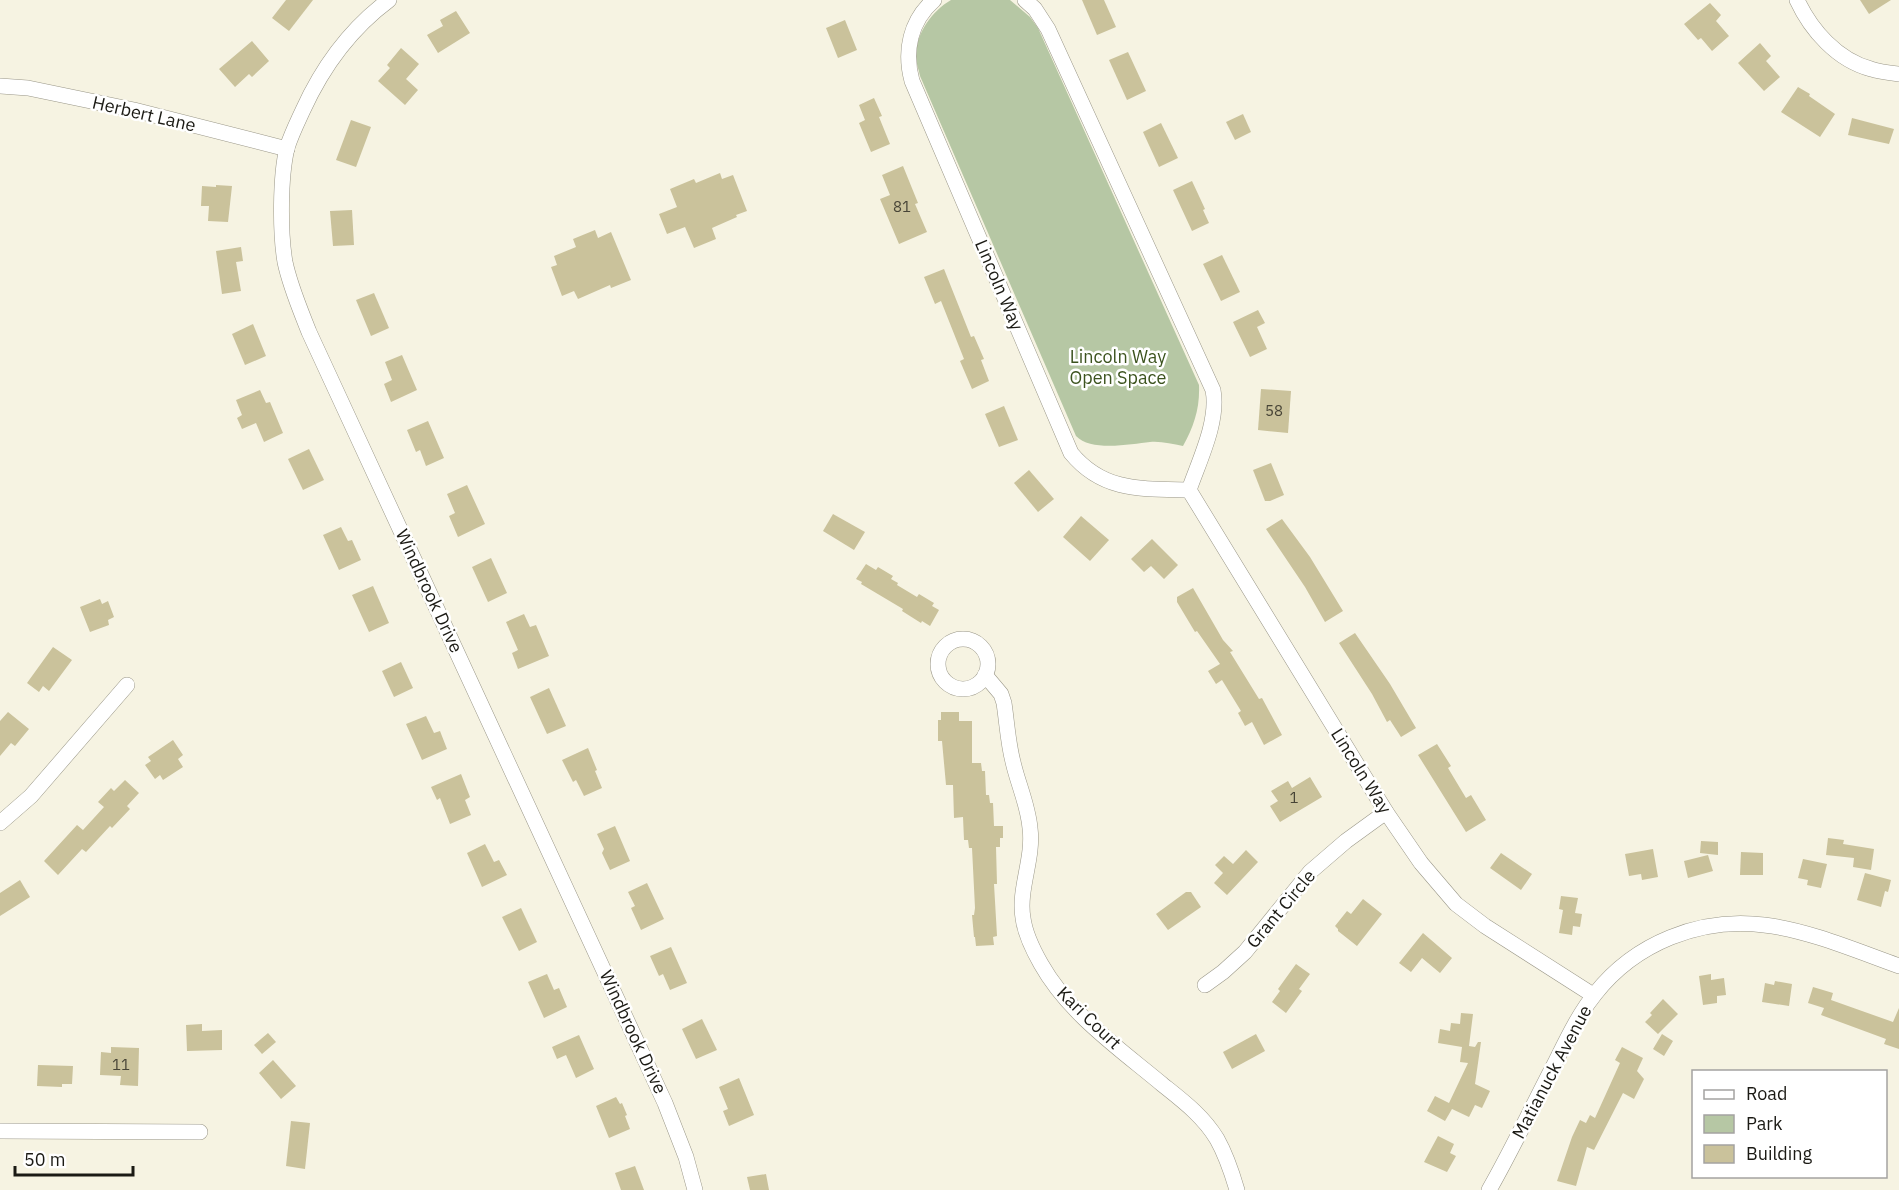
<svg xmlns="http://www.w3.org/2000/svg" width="1899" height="1190" font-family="'IBM Plex Sans',sans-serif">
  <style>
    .green { fill: #b6c7a4 }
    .building { fill: #cac29b }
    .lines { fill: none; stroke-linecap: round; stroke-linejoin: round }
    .minor-casing { stroke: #9a9788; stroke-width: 16 }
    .minor { stroke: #fff; stroke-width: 15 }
    .labels { text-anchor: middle; stroke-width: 5; stroke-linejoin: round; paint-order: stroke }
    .number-label { font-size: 15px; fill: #474436 }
    .street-label { font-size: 18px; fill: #1b1a14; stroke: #fff }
    .park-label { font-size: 18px; fill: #3c531e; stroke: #fff }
  </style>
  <rect width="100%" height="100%" fill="#f6f3e2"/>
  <path class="green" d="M 951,0 L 1010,0 L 1030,17 L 1038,28 L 1199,385 C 1200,408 1194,426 1183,446 C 1172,444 1161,441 1150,442 C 1131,444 1091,452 1076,436 L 920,76 C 919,70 916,63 916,56 C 916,33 932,11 951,0 Z"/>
  <g class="building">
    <path d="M 286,0 L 313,0 L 289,31 L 272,18 Z"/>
    <path d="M 1082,0 L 1104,0 L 1116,27 L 1097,35 Z"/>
    <path d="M 1860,0 L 1891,0 L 1869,14 Z"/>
    <path d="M 1710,3 L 1721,15 L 1716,21 L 1729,36 L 1712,51 L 1701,38 L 1698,40 L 1684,24 Z"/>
    <path d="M 456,11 L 470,33 L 438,53 L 427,35 L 443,26 L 440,20 Z"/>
    <path d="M 845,20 L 857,50 L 838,58 L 826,28 Z"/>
    <path d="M 252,41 L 269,61 L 252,77 L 249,74 L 235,87 L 219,69 Z"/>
    <path d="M 1760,43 L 1771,56 L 1766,61 L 1780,77 L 1764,91 L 1738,63 Z"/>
    <path d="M 401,48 L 419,64 L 406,79 L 418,90 L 405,105 L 378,81 L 390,68 L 387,65 Z"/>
    <path d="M 1128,52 L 1146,91 L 1127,100 L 1109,60 Z"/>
    <path d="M 1798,87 L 1810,94 L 1809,96 L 1835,114 L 1820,137 L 1781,112 Z"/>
    <path d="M 874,98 L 882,116 L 879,117 L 890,144 L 871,152 L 859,123 L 865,120 L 859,105 Z"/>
    <path d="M 1243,114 L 1251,132 L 1235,140 L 1226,122 Z"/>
    <path d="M 1852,118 L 1894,129 L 1889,144 L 1848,135 Z"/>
    <path d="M 351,120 L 371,127 L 356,167 L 336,160 Z"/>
    <path d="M 1161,123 L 1178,158 L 1159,167 L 1143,132 Z"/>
    <path d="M 903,166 L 918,203 L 915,204 L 927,232 L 899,244 L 880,199 L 890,195 L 882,175 Z"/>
    <path d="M 720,173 L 722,179 L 733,175 L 747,211 L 736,215 L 737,217 L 712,228 L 716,239 L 694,248 L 685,227 L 667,234 L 659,214 L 677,207 L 670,189 L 694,179 L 696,183 Z"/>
    <path d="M 1192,181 L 1205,209 L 1203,210 L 1209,223 L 1192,231 L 1173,190 Z"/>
    <path d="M 216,185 L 232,186 L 228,222 L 208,221 L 209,206 L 201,206 L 202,186 L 216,187 Z"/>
    <path d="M 352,210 L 354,245 L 333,246 L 330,211 Z"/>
    <path d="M 595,230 L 598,238 L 611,232 L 631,280 L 611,288 L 610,285 L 578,299 L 574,291 L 562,296 L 551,267 L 557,265 L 554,256 L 576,247 L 573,239 Z"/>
    <path d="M 241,247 L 243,261 L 236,262 L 241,291 L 222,294 L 216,251 Z"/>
    <path d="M 1222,255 L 1240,292 L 1221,301 L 1203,264 Z"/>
    <path d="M 944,269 L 971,337 L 974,336 L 984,359 L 981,360 L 989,381 L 972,389 L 960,361 L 964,359 L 941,301 L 935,304 L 924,277 Z"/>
    <path d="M 374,293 L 389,328 L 371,336 L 356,300 Z"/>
    <path d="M 1258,310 L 1265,323 L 1257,327 L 1267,349 L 1250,357 L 1233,322 Z"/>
    <path d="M 253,324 L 266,356 L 245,365 L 232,334 Z"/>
    <path d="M 402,355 L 417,390 L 391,402 L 384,384 L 392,380 L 385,362 Z"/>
    <path d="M 1261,389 L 1291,391 L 1288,433 L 1258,430 Z"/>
    <path d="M 260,390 L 266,403 L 270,402 L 283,433 L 264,442 L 256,423 L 242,429 L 237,418 L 242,415 L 236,400 Z"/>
    <path d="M 1004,406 L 1018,440 L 999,447 L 985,414 Z"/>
    <path d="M 428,421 L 444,458 L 426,466 L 420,450 L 416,452 L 407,430 Z"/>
    <path d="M 309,449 L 324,480 L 303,490 L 288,459 Z"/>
    <path d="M 1271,463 L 1284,495 L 1270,501 L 1265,501 L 1253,470 Z"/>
    <path d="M 1029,470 L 1054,499 L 1038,512 L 1014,483 Z"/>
    <path d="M 467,485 L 485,524 L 458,537 L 449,516 L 455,513 L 447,494 Z"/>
    <path d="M 833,514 L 865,532 L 854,550 L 823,531 Z"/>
    <path d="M 1081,516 L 1109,540 L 1090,561 L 1063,537 Z"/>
    <path d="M 1282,519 L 1310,557 L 1343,611 L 1325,622 L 1305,587 L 1266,529 Z"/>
    <path d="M 341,527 L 348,541 L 352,540 L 361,560 L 339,570 L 323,535 Z"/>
    <path d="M 1152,539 L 1178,565 L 1164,579 L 1151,566 L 1144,572 L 1131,559 Z"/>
    <path d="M 491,558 L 507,593 L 488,602 L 472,567 Z"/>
    <path d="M 866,564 L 876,570 L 878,567 L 893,576 L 891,579 L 898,583 L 897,585 L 917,597 L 919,594 L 934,603 L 932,606 L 939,610 L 930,626 L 922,621 L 921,623 L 902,611 L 903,609 L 861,584 L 862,582 L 856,579 Z"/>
    <path d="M 373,586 L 389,623 L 369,632 L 352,595 Z"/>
    <path d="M 1193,588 L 1223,640 L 1233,651 L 1230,652 L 1259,699 L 1262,698 L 1282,735 L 1264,745 L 1252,722 L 1245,726 L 1238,713 L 1241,711 L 1222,680 L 1216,684 L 1208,671 L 1220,664 L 1197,631 L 1195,632 L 1177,602 L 1177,597 Z"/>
    <path d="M 100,599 L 102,604 L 108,601 L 114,617 L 108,620 L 109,625 L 90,632 L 80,607 Z"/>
    <path d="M 524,614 L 530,627 L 536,625 L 549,656 L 518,669 L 512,653 L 518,650 L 506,622 Z"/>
    <path d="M 1355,633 L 1390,684 L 1416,728 L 1401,737 L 1390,720 L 1387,722 L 1372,694 L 1339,643 Z"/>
    <path d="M 53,647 L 72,660 L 49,691 L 43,686 L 39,692 L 27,683 Z"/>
    <path d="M 401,662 L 413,688 L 394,697 L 382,671 Z"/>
    <path d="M 549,688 L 566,726 L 547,734 L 530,697 Z"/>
    <path d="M 8,712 L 29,729 L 15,746 L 11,743 L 0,756 L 0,721 Z"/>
    <path d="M 941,712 L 959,712 L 959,721 L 972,721 L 972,763 L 981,763 L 982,771 L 985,771 L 986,795 L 989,795 L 990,803 L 993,803 L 994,826 L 1003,826 L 1003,838 L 1000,838 L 1000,847 L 996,847 L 997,884 L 994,884 L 997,936 L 993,937 L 994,945 L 976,946 L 975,937 L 974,937 L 972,915 L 974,915 L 975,908 L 972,848 L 969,848 L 968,840 L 964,840 L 963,817 L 954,818 L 953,785 L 946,785 L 942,741 L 938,741 L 938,720 L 941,720 Z"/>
    <path d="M 426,716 L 434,733 L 440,731 L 447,749 L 422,760 L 406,724 Z"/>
    <path d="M 173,740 L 183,755 L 178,759 L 183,767 L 163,780 L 160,775 L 155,779 L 145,765 L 151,761 L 148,757 Z"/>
    <path d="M 1437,744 L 1451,766 L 1448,768 L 1466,798 L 1471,795 L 1486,820 L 1466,832 L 1418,755 Z"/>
    <path d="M 588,748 L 597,770 L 595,771 L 602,788 L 584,796 L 576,780 L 573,782 L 562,760 Z"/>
    <path d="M 461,774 L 470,797 L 465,800 L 471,815 L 450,824 L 440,798 L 437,800 L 431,787 Z"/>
    <path d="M 1310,777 L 1322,797 L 1280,822 L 1270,806 L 1278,801 L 1271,791 L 1288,781 L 1292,788 Z"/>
    <path d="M 125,780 L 139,793 L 127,806 L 130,809 L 112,828 L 110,826 L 86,852 L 82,849 L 58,875 L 44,861 L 77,825 L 83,830 L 104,807 L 98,802 L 111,788 L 114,791 Z"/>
    <path d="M 615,826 L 630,861 L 610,870 L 602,853 L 604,849 L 597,834 Z"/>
    <path d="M 1828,838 L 1844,840 L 1843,844 L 1874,849 L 1871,870 L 1853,867 L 1854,858 L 1826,855 Z"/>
    <path d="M 1701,841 L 1718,842 L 1718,855 L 1700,853 Z"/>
    <path d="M 485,844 L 494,862 L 499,860 L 507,875 L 482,887 L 467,853 Z"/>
    <path d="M 1653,849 L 1658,877 L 1642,880 L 1641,874 L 1629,876 L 1625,854 Z"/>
    <path d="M 1246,850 L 1258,862 L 1227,895 L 1214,883 L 1223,873 L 1215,865 L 1224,856 L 1233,864 Z"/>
    <path d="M 1741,852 L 1763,853 L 1763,875 L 1740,875 Z"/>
    <path d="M 1501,853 L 1532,874 L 1521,890 L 1490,868 Z"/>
    <path d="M 1708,855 L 1713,871 L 1688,878 L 1684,861 Z"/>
    <path d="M 1803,859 L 1827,864 L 1821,888 L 1807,885 L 1808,880 L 1798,878 Z"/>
    <path d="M 1865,873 L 1891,880 L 1888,892 L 1885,891 L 1881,907 L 1857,900 Z"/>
    <path d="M 20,880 L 30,897 L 0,916 L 0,893 Z"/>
    <path d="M 647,883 L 664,919 L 641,930 L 631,908 L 635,906 L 628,892 Z"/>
    <path d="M 1186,892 L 1191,892 L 1201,907 L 1168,930 L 1156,914 Z"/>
    <path d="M 1561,896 L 1578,898 L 1575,913 L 1582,914 L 1580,927 L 1573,926 L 1572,935 L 1559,933 L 1563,910 L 1559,909 Z"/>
    <path d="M 1363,899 L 1382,914 L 1357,946 L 1338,931 L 1338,929 L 1335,926 L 1347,911 L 1351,914 Z"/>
    <path d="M 521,908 L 537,942 L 519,951 L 502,917 Z"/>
    <path d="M 1423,933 L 1452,958 L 1440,973 L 1422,958 L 1411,972 L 1399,963 Z"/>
    <path d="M 671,947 L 687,983 L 670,990 L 663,974 L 659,976 L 650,956 Z"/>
    <path d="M 1296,964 L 1310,974 L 1299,989 L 1302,991 L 1286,1013 L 1272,1002 L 1280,991 L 1278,989 Z"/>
    <path d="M 547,974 L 554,990 L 559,988 L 567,1007 L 544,1018 L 528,982 Z"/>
    <path d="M 1711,974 L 1711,980 L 1724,978 L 1726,995 L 1717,996 L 1717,1003 L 1703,1005 L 1699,976 Z"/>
    <path d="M 1775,981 L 1792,984 L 1789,1006 L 1762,1002 L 1765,983 L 1774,985 Z"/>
    <path d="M 1813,987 L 1833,993 L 1831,1000 L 1893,1022 L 1899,1008 L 1899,1049 L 1884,1044 L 1886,1039 L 1821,1015 L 1824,1008 L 1808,1003 Z"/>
    <path d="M 1663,999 L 1678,1014 L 1658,1034 L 1645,1022 L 1652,1015 L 1650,1013 Z"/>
    <path d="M 1461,1013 L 1473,1014 L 1469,1046 L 1475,1047 L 1478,1042 L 1481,1042 L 1475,1084 L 1490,1091 L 1482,1108 L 1475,1105 L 1469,1117 L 1452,1109 L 1445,1121 L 1427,1111 L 1435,1096 L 1449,1103 L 1468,1063 L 1460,1062 L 1462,1047 L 1438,1043 L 1440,1029 L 1450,1031 L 1451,1023 L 1460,1024 Z"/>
    <path d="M 702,1019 L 717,1050 L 696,1059 L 682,1029 Z"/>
    <path d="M 202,1024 L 202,1031 L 222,1030 L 222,1050 L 187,1051 L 186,1025 Z"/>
    <path d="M 268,1033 L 276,1042 L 262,1054 L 254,1045 Z"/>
    <path d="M 1256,1034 L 1265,1051 L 1232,1069 L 1223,1052 Z"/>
    <path d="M 1662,1034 L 1673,1041 L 1664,1056 L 1653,1049 Z"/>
    <path d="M 579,1035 L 594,1069 L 576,1078 L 566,1055 L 557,1059 L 552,1047 Z"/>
    <path d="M 111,1047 L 139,1048 L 138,1086 L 120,1085 L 121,1076 L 100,1075 L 101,1052 L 111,1053 Z"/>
    <path d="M 1622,1047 L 1643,1058 L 1637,1071 L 1644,1079 L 1634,1099 L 1623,1093 L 1594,1150 L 1587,1147 L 1576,1186 L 1557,1181 L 1572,1137 L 1580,1120 L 1586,1123 L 1590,1115 L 1595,1118 L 1620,1063 L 1615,1060 Z"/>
    <path d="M 273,1060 L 296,1086 L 281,1099 L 259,1073 Z"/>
    <path d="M 38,1065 L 73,1066 L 72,1084 L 62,1084 L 62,1087 L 37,1086 Z"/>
    <path d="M 739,1078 L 754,1115 L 729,1126 L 723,1111 L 728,1109 L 719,1087 Z"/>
    <path d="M 616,1097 L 620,1104 L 622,1103 L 627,1115 L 625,1116 L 630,1129 L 609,1138 L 596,1106 Z"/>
    <path d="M 291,1121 L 310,1123 L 305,1169 L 286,1166 Z"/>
    <path d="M 1438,1136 L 1454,1144 L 1450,1153 L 1456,1156 L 1447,1172 L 1424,1162 Z"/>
    <path d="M 635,1166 L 644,1190 L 621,1190 L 615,1173 Z"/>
    <path d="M 766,1174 L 769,1190 L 750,1190 L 747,1177 Z"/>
  </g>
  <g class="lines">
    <g class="minor-casing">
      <g id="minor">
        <path d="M 389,0 C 350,29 323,66 303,110 C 297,123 291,135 287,148 C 280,177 280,233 285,262 C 290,286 300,309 309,332 L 665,1103 L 686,1157 L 695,1190"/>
        <path d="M 934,0 C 910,21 904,51 912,81 L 1071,453 C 1103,492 1142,489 1189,490"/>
        <path d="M 1025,0 L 1035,9 L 1048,29 L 1213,390 C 1219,421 1199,461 1189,490"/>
        <path d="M 1797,0 C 1811,30 1837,60 1871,69 C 1880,72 1890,73 1899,74"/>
        <path d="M 0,86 L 28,88 L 134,110 L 287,149"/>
        <path d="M 1189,490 L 1386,812 L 1421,863 L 1456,904 L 1485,926 L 1593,995"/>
        <circle cx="963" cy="664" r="25"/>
        <path d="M 985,675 L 1001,694 L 1004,703 C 1007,723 1008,743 1013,762 C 1018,784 1028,805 1030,828 C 1034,859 1018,889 1023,918 C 1025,934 1033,950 1041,964 C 1069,1014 1120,1049 1163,1085 C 1183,1101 1203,1116 1217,1139 C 1226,1155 1232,1173 1237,1190"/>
        <path d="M 0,823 L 31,796 L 127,685"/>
        <path d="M 1205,985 L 1223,972 L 1245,952 L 1310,872 L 1346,841 L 1386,812"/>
        <path d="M 0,1131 L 200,1132"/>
        <path d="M 1489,1190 C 1512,1150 1532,1107 1554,1065 C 1566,1041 1578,1015 1595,994 C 1635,943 1700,917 1764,925 C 1808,930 1857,951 1899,966"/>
      </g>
    </g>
    <use href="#minor" class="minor"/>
  </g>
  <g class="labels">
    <g class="number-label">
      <text x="902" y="212">81</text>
      <text x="1274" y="416">58</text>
      <text x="1294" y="803">1</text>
      <text x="121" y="1070">11</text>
    </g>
    <g class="street-label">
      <text transform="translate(144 114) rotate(13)" y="6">Herbert Lane</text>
      <text transform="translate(999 285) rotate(67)" y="6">Lincoln Way</text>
      <text transform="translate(429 591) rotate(65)" y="6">Windbrook Drive</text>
      <text transform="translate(1361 771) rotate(58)" y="6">Lincoln Way</text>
      <text transform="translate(1281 909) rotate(-50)" y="6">Grant Circle</text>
      <text transform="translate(1089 1018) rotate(44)" y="6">Kari Court</text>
      <text transform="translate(633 1032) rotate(65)" y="6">Windbrook Drive</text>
      <text transform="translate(1552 1072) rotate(-62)" y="6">Matianuck Avenue</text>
    </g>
    <g class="park-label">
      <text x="1118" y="363">Lincoln Way<tspan x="1118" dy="21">Open Space</tspan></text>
    </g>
  </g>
  <rect x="1692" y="1070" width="195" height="108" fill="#ffffff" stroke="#a4a3a1" stroke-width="1.5"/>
  <rect x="1704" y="1090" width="30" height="9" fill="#ffffff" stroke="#a4a3a1" stroke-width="1.5"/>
  <text x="1746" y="1100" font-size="18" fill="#1b1a14">Road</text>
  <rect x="1704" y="1115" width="30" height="18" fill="#b6c7a4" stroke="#a4a3a1" stroke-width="1.5"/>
  <text x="1746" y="1130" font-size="18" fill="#1b1a14">Park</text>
  <rect x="1704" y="1145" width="30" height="18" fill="#cac29b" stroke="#a4a3a1" stroke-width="1.5"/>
  <text x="1746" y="1160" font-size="18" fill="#1b1a14">Building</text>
  <path d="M15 1166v9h118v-9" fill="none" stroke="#1b1a14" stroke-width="3"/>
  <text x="24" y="1166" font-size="18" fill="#1b1a14" stroke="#ffffff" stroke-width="4.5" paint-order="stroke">50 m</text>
</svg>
